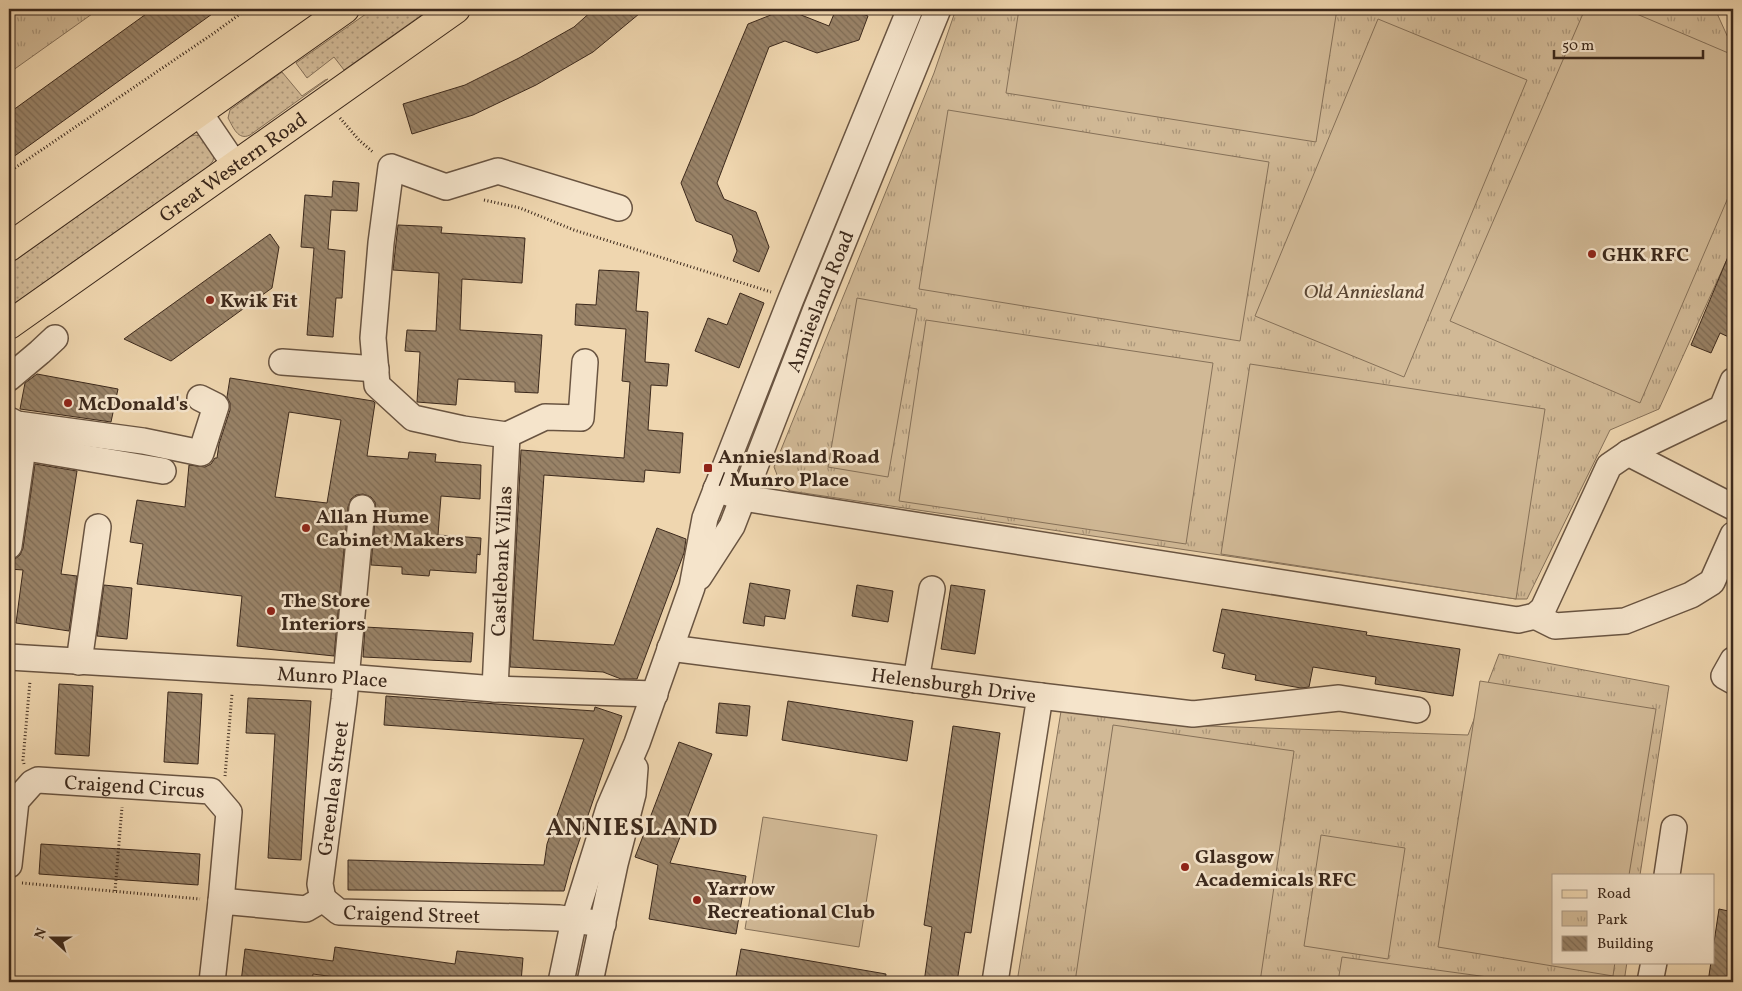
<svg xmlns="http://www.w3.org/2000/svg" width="1742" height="991" font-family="Vollkorn,serif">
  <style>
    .grass { fill: url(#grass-dots); stroke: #867159 }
    .park { fill: url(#park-tufts); stroke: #867159 }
    .pitch { fill: #d1b996; stroke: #867159 }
    .building { fill: url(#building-back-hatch); stroke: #3c291c; fill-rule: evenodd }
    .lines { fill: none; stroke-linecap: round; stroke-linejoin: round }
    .minor-casing { stroke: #695441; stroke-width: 28 }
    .major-casing { stroke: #3c291c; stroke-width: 30 }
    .path { stroke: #3c291c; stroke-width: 3; stroke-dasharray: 1 2.5; stroke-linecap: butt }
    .minor { stroke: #f5e4cb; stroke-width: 25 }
    .major { stroke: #efd6af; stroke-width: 28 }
    .poi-dot { fill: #8f2418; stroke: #f5e4cb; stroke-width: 2 }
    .labels { text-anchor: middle; stroke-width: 5; stroke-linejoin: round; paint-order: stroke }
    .street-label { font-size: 20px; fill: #3c291c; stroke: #f5e4cb }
    .poi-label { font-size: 20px; font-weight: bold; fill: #3c291c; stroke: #f5e4cb; text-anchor: start }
    .park-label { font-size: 20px; font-style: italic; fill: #5a4634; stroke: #f5e4cb }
    .district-label { font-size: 25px; font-weight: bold; letter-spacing: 1px; fill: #3c291c; stroke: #f5e4cb }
  </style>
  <defs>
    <pattern id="grass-dots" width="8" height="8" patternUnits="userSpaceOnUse" patternTransform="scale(1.25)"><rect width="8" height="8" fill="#d1b996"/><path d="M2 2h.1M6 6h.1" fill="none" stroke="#ab967a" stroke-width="1.8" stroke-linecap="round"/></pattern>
    <pattern id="park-tufts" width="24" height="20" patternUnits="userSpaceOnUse" patternTransform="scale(1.25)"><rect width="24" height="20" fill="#d1b996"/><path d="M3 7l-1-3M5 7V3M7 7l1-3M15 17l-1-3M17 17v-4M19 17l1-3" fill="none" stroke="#ab967a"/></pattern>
    <pattern id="building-back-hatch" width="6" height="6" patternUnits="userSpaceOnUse" patternTransform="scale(1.25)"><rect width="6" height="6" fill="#998368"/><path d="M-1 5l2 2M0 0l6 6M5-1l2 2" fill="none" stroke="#7e6b55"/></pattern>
  </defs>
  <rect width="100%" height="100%" fill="#efd6af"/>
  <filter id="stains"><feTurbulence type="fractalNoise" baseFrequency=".004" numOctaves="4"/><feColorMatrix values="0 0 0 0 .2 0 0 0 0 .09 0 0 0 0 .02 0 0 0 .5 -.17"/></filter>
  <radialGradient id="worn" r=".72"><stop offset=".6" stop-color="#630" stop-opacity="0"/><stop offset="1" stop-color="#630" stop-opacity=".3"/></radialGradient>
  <g class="grass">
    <path d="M 373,9 L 430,9 L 344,70 L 334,57 L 307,78 L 296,63 Z"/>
    <path d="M 282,72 L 302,96 L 325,80 L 328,79 L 250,135 C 238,141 233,127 228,118 L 230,110 Z"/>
    <path d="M 195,135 L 201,136 L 214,154 L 213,161 L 208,167 L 9,307 L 9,265 L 188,137 Z"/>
  </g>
  <g class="park">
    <path d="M 9,9 L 99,9 L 9,73 Z"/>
    <path d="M 956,9 L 1715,9 L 1730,42 L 1733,43 L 1733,246 L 1659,409 L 1610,430 L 1527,599 L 1516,599 L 790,491 L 781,485 L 774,467 L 934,73 Z"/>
    <path d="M 1499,654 L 1669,686 L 1640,875 L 1553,875 L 1553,962 L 1627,962 L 1624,982 L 1017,982 L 1062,705 L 1207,726 L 1468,735 Z"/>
  </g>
  <g class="pitch">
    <path d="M 1019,9 L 1337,9 L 1316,142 L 1006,93 Z"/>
    <path d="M 1585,9 L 1625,9 L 1733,55 L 1733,186 L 1640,403 L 1450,321 Z"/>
    <path d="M 1378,19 L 1527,80 L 1404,377 L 1255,316 Z"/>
    <path d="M 948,110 L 1269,162 L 1240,341 L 919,289 Z"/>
    <path d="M 857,298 L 917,309 L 888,477 L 828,467 Z"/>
    <path d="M 926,320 L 1213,363 L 1186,544 L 899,501 Z"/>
    <path d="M 1250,364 L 1545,409 L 1516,599 L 1221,554 Z"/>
    <path d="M 1480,681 L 1656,709 L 1629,875 L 1553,875 L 1553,962 L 1615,962 L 1613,976 L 1438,947 Z"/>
    <path d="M 1113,725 L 1294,751 L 1260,982 L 1075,982 Z"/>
    <path d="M 763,817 L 877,835 L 859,947 L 745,929 Z"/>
    <path d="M 1321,835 L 1405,848 L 1388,959 L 1304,946 Z"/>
    <path d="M 1342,957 L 1524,982 L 1338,982 Z"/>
  </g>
  <g class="building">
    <path d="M 153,9 L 219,9 L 9,160 L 9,113 Z"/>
    <path d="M 594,9 L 645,9 L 593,52 L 536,85 L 473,115 L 412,134 L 403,104 L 465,85 L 519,58 L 574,27 Z"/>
    <path d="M 786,9 L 829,26 L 836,9 L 848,9 L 868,16 L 859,40 L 817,53 L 785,41 L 769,47 L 717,183 L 724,199 L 756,212 L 769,247 L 759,272 L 733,261 L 737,251 L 732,235 L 696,221 L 681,183 L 748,24 Z"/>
    <path d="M 333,181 L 359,183 L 357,211 L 331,210 L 328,249 L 345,251 L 342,298 L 336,298 L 333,337 L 307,335 L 314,248 L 301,247 L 305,195 L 332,197 Z"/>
    <path d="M 398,225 L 442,227 L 441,233 L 525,238 L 522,283 L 462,279 L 460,330 L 542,335 L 538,393 L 515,392 L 515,382 L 458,379 L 456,405 L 417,402 L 420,352 L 405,351 L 407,330 L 436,331 L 439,273 L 393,270 Z"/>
    <path d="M 270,234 L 279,247 L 272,288 L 171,361 L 124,339 Z"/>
    <path d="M 1733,245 L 1733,339 L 1720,333 L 1711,353 L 1691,345 Z"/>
    <path d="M 599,270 L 639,272 L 636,311 L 648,312 L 645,362 L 669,364 L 667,386 L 651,385 L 648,430 L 683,433 L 680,473 L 645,470 L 644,482 L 544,475 L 533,640 L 614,645 L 657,528 L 686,539 L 684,553 L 637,679 L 621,679 L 603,672 L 510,667 L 521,450 L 624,458 L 630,382 L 622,381 L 626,329 L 575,325 L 576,304 L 596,305 Z"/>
    <path d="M 740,293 L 764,303 L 739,368 L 695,351 L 708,318 L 727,325 Z"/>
    <path d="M 37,374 L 118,389 L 111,422 L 20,409 L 25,383 Z"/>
    <path d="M 230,378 L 373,401 L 375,403 L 367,456 L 408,459 L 409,452 L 436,454 L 435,462 L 481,465 L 480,499 L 441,496 L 438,535 L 481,538 L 480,555 L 477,554 L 476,573 L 430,570 L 429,576 L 402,574 L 402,567 L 371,565 L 376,509 L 375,502 L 371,497 L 363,494 L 356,495 L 351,499 L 348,507 L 334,656 L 237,646 L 242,596 L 137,584 L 143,544 L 130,542 L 137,500 L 185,507 L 189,465 L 205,467 L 211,464 L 215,458 L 217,458 L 219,444 L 230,410 L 230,403 L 227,397 ZM 289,412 L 341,420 L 327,503 L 275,497 Z"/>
    <path d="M 35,464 L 77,471 L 61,574 L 77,576 L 69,631 L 16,623 L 23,570 L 9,569 L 9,560 L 15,559 L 20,555 L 23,548 Z"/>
    <path d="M 750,583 L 790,590 L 785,619 L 765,616 L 764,626 L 743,623 Z"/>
    <path d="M 104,585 L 132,588 L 127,639 L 97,636 Z"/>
    <path d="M 857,585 L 893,591 L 888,622 L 852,616 Z"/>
    <path d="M 951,585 L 985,590 L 975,654 L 941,649 Z"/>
    <path d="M 1222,609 L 1367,632 L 1366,635 L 1460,649 L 1453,696 L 1375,684 L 1376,677 L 1313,667 L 1309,687 L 1301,688 L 1255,680 L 1256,675 L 1222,668 L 1225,654 L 1213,651 Z"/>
    <path d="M 365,627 L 473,633 L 471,662 L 363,657 Z"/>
    <path d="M 59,684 L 93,686 L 89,756 L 55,754 Z"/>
    <path d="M 168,692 L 202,694 L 198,764 L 164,762 Z"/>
    <path d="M 386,696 L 594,711 L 595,707 L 622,716 L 571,865 L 564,891 L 348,890 L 348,860 L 544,865 L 547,844 L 584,739 L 384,725 Z"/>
    <path d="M 248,698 L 311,701 L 301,860 L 268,858 L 275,734 L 246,733 Z"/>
    <path d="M 788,701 L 913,721 L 907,761 L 782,740 Z"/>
    <path d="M 719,703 L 750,706 L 747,736 L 716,733 Z"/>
    <path d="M 953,726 L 1000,733 L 971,933 L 965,932 L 957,982 L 924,982 L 932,927 L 924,925 Z"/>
    <path d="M 679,742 L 712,754 L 670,863 L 746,876 L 736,934 L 649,919 L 658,865 L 635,857 Z"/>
    <path d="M 41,844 L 200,854 L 198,885 L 39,874 Z"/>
    <path d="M 1719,909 L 1733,912 L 1733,982 L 1708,982 L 1711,962 L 1713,962 L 1713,949 Z"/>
    <path d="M 335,947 L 455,964 L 457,951 L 523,958 L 521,982 L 463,982 L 432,979 L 431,982 L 370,982 L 313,974 L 312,982 L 241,982 L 245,949 L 333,961 Z"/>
    <path d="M 741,949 L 886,974 L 885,982 L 735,982 Z"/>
  </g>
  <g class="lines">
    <g class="minor-casing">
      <g id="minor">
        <path d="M 199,112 L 235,165"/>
        <path d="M 282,362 L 376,369"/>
        <path d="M 9,378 L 40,352 L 55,338"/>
        <path d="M 9,420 L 17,424 L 143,441 L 201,453 L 216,406 L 200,398"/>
        <path d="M 507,435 L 463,429 L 413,418 L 377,385 L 373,338 L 381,243 L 391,167 L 446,187 L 498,171 L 619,208"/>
        <path d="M 507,435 L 545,417 L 581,418 L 585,362"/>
        <path d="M 9,445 L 163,471"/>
        <path d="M 1628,453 L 1733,507"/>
        <path d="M 716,489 L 743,498 L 1518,620 L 1535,616 L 1543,609 L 1609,466 L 1628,453 L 1722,408 L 1733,381"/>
        <path d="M 9,546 L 23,448"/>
        <path id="s1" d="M 699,577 L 732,526 L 816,309 L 938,9"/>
        <path d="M 1535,616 L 1555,626 L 1625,621 L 1691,595 L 1712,582 L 1733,535"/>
        <path id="s2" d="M 670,648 L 1040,696 L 995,982"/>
        <path id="s3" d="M 9,657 L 346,677 L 495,689 L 655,694"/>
        <path d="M 1733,660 L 1724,676 L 1733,681"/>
        <path d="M 79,662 L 98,527"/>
        <path d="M 916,680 L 932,589"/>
        <path id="s4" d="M 495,689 L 507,435"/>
        <path d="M 1040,696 L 1193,714 L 1339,698 L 1417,710"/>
        <path id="s5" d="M 9,865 L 16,801 L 32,783 L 38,780 L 211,791 L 229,812 L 221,901"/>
        <path d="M 1667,875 L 1674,828"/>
        <path id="s6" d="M 323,899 L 320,884 L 344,700 L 362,508"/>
        <path id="s7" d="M 212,982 L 221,901 L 306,909 L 323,899 L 339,912 L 559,918 L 603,924"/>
        <path d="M 561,982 L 574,920 L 609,808 L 637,743 L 692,587 L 705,518 L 791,299 L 910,9"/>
        <path d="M 590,982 L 615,864 L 633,794 L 635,768"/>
        <path d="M 1650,982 L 1654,962"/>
      </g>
    </g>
    <g class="major-casing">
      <g id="major">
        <path d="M 9,247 L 345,9"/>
        <path id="s8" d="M 9,325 L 456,9"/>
      </g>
    </g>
    <g class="path">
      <path d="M 9,14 L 14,9"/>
      <path d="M 340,118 L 359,140 L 374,153"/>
      <path d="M 9,172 L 214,33 L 247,9"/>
      <path d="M 484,200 L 520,208 L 574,230 L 771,292"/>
      <path d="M 24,764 L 23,760 L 30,681"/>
      <path d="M 225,776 L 232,694"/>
      <path d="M 22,883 L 200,899"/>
      <path d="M 115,891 L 122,807"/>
    </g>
    <use href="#minor" class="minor"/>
    <use href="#major" class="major"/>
  </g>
  <g class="poi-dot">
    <circle cx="1592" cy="254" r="5"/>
    <circle cx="210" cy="300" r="5"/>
    <circle cx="68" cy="403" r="5"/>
    <rect x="703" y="463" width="10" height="10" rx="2.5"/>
    <circle cx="306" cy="528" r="5"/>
    <circle cx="271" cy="611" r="5"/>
    <circle cx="1185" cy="867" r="5"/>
    <circle cx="697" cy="900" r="5"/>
  </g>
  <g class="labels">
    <g class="street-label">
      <text dy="7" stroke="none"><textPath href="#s8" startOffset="274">Great Western Road</textPath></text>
      <text dy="7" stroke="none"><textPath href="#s1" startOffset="302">Anniesland Road</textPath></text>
      <text dy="7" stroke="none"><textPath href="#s4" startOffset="128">Castlebank Villas</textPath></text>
      <text dy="7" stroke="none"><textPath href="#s3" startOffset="324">Munro Place</textPath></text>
      <text dy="7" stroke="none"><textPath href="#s2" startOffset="286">Helensburgh Drive</textPath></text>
      <text dy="7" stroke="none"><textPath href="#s5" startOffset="192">Craigend Circus</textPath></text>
      <text dy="7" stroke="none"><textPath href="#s6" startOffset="112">Greenlea Street</textPath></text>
      <text dy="7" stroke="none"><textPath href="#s7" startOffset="280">Craigend Street</textPath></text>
    </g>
    <g class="poi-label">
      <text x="1602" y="261">GHK RFC</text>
      <text x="220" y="307">Kwik Fit</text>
      <text x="78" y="410">McDonald's</text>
      <text x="718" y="463">Anniesland Road<tspan x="718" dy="23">/ Munro Place</tspan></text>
      <text x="316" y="523">Allan Hume<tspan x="316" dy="23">Cabinet Makers</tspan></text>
      <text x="281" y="607">The Store<tspan x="281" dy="23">Interiors</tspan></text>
      <text x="1195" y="863">Glasgow<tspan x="1195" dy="23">Academicals RFC</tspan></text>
      <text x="707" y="895">Yarrow<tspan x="707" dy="23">Recreational Club</tspan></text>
    </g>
    <g class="park-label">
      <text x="1364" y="298">Old Anniesland</text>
    </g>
    <g class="district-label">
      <text x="632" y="835">ANNIESLAND</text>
    </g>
  </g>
  <rect width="1742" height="991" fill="none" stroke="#efd6af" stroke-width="30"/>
  <rect x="10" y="10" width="1722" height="971" fill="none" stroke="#3c291c" stroke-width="2.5"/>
  <rect x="15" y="15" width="1712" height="961" fill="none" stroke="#3c291c"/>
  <rect x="1552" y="874" width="162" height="90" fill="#f5e4cb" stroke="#ab9985"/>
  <rect x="1562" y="890" width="25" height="8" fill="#efd6af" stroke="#ab9985"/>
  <text x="1597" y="898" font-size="15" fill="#3c291c">Road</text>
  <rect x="1562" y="911" width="25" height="15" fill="url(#park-tufts)" stroke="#ab9985"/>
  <text x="1597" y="924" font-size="15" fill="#3c291c">Park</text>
  <rect x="1562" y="936" width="25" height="15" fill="url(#building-back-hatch)" stroke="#ab9985"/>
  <text x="1597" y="948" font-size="15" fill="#3c291c">Building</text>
  <g transform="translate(52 938) rotate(291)" stroke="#f5e4cb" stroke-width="4" paint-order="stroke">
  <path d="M0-4L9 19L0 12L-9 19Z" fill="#3c291c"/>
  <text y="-8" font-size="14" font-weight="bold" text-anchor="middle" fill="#3c291c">N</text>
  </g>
  <path d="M1554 50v8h149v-8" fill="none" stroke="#3c291c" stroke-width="2.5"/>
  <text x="1562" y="50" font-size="15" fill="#3c291c" stroke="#f5e4cb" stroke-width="4" paint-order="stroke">50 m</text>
  <rect width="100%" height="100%" filter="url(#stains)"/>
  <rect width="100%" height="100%" fill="url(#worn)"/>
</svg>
